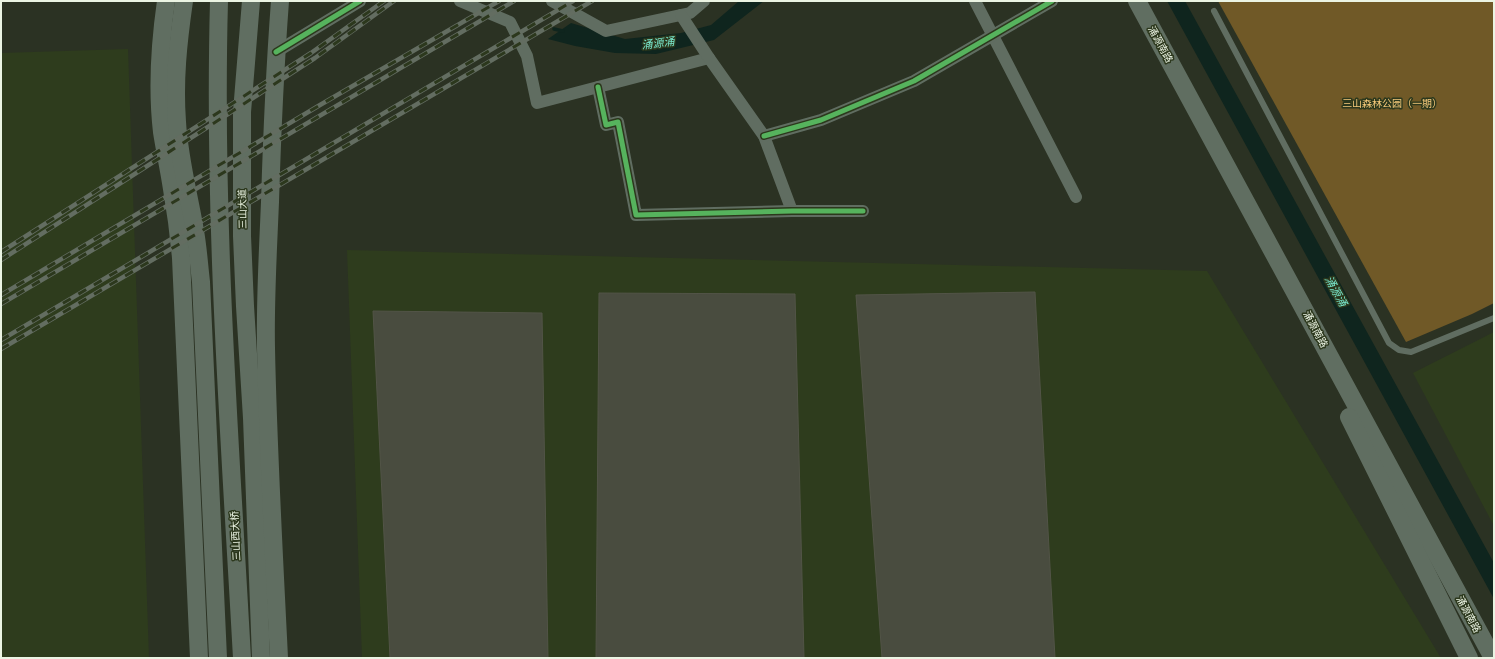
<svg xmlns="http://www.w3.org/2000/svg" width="1495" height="659" font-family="Barlow,'Noto Sans SC',sans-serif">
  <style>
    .built { fill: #2e3c1d }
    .forest { fill: #705927 }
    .water { fill: #0f251e }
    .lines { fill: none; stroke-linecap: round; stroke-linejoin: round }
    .stream { stroke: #0f251e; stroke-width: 3.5 }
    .building { fill: #494c3f; stroke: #525447 }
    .lane { stroke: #606d61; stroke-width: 6 }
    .street { stroke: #606d61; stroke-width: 12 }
    .secondary { stroke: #606e61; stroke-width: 18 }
    .rail-casing { stroke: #636d61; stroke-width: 4.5 }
    .rail { stroke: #2c381d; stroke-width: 3; stroke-dasharray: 9; stroke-linecap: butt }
    .cycleway-casing { stroke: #2c381d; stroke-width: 8 }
    .cycleway { stroke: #56b35d; stroke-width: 5 }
    .labels { text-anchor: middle; stroke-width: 3; stroke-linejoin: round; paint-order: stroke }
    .street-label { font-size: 10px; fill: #ebf4e3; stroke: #2c381d }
    .park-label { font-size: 10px; fill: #f6ca7a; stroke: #2c381d }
    .water-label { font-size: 11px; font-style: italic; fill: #78e8cd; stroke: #2c381d }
  </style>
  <rect width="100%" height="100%" fill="#2b3223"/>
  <g class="built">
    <path d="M 128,49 L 149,658 L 1,658 L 1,53 Z"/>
    <path d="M 347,250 L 1207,271 L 1441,658 L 362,658 Z"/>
    <path d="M 1494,332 L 1494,526 L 1413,373 Z"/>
  </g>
  <path class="forest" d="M 1218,1 L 1494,1 L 1494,303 L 1472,314 L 1406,342 Z"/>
  <g class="water">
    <path d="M 739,1 L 764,1 L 714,40 L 656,54 L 615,53 L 575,46 L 548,39 L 571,23 L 625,39 L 681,33 L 711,25 Z"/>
    <path d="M 1167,1 L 1185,1 L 1494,563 L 1494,599 Z"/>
  </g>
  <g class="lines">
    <path class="stream" d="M 554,29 L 563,31"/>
  </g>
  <g class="building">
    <path d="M 1035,292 L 1055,658 L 882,658 L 856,295 Z"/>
    <path d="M 599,293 L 795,294 L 804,658 L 596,658 Z"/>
    <path d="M 373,311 L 542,313 L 548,658 L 390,658 Z"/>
  </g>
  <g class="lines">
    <path class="lane" d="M 1214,11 L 1389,343 L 1399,350 L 1411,352 L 1494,318"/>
    <g class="street">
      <path d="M 460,1 L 510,22 L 527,56 L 537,103 L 709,58"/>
      <path d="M 552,1 L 606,31 L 690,13 L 704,1"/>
      <path d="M 975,1 L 1076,197"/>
      <path d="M 681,15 L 709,58 L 764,136 L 792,211"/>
      <path d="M 276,52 L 360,1"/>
      <path d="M 598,87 L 606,125 L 618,122 L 636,215 L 792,211 L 863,211"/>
      <path d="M 764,136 L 821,120 L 914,81 L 1052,1"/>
    </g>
    <g class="secondary">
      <path d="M 166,1 C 160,43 157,89 162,132 C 165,151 169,169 172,189 C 176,212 179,235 181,258 L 199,658"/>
      <path d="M 184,1 C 178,43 174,80 177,122 C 179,159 189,195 195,231 C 198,248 199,265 201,282 L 218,658"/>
      <path d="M 219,1 C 213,220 230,439 242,658"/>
      <path d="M 251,1 L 242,112 L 242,236 L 245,306 L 252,418 L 261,658"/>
      <path d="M 1137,1 L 1493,658"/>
      <path d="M 1349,417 L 1469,658"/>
      <path d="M 279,658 C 274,555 268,451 266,348 C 265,299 268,251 270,202 C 272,135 275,68 280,1"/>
    </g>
    <g class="rail-casing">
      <g id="rail">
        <path d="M 1,252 L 311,53 L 384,1"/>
        <path d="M 1,260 L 315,58 L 394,1"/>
        <path d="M 1,295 L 320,105 L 499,1"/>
        <path d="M 1,304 L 514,1"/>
        <path d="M 1,340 L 573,1"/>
        <path d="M 1,349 L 592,1"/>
      </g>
    </g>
    <use href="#rail" class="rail"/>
    <g class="cycleway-casing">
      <g id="cycleway">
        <path d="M 276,52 L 360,1"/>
        <path d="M 598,87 L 606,125 L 618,122 L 636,215 L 792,211 L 863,211"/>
        <path d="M 764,136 L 821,120 L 914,81 L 1052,1"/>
      </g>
    </g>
    <use href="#cycleway" class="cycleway"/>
  </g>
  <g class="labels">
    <g class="street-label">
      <text transform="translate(1161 44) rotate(61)" y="4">涌源南路</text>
      <text transform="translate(242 209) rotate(-91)" y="4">三山大道</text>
      <text transform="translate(1316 329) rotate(62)" y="4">涌源南路</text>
      <text transform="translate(235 536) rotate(-93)" y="4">三山西大桥</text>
      <text transform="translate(1469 614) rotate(62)" y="4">涌源南路</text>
    </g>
    <g class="park-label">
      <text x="1392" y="107">三山森林公园（一期）</text>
    </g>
    <g class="water-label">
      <text transform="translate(658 43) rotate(-7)" y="4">涌源涌</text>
      <text transform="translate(1336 291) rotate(61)" y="4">涌源涌</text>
    </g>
  </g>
  <rect width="1495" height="659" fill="none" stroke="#ebf4e3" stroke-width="4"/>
</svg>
